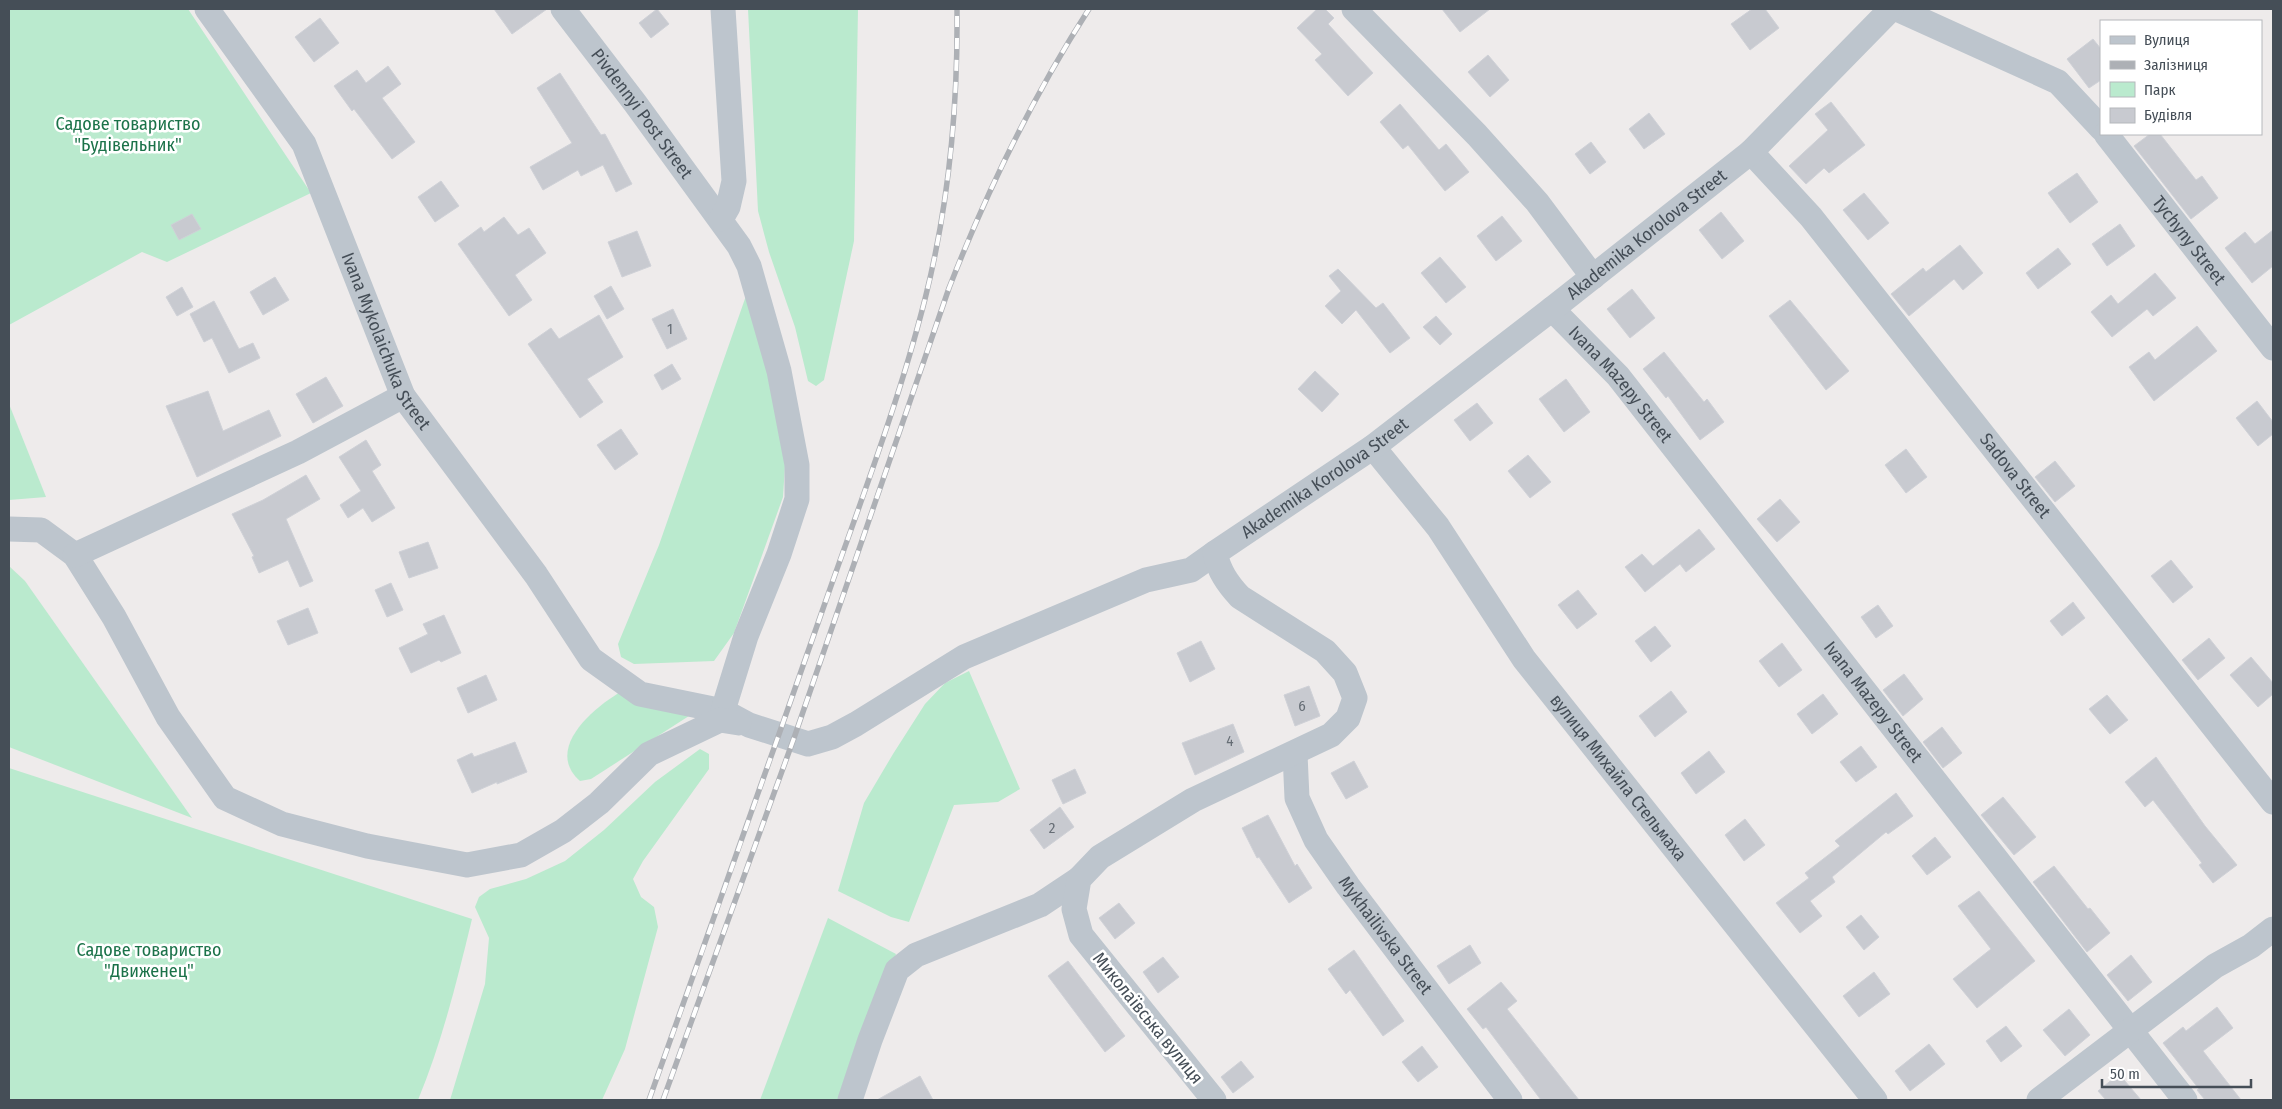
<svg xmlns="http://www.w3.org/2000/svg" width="2282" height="1109" font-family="'Fira Sans Condensed',sans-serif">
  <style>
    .green { fill: #baeace }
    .building { fill: #c8cad0; stroke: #cfd1d7 }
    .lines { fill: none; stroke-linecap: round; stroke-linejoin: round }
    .minor { stroke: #bdc5cd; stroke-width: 25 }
    .rail-casing { stroke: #adb0b5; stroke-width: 5.5 }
    .rail { stroke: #fff; stroke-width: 4; stroke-dasharray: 11; stroke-linecap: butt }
    .labels { text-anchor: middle; stroke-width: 5; stroke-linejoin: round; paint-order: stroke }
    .number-label { font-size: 15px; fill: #666d75 }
    .street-label { font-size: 18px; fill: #454e57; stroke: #fff }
    .park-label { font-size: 18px; fill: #1b7249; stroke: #fff }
  </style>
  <rect width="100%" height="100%" fill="#eeebeb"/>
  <g class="green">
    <path d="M 9,9 L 188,9 L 311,193 L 167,262 L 142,252 L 9,325 Z"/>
    <path d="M 748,9 L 858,9 L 854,241 L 824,380 L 816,386 L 808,381 L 795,327 L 769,252 L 758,211 Z"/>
    <path d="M 747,293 L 769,375 L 785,466 L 783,497 L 734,633 L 714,661 L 634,664 L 621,657 L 618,644 L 659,545 Z"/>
    <path d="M 9,404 L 46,497 L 9,500 Z"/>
    <path d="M 9,566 L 25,581 L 192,818 L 9,747 Z"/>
    <path d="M 969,671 L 1020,789 L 998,802 L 954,805 L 909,922 L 891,917 L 838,891 L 864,803 L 893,754 L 925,704 L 945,683 Z"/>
    <path d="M 622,691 L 692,714 L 591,779 L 580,781 C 544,749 593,708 622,691 Z"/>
    <path d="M 700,749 L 709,754 L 709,769 L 643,861 L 633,879 L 641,897 L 654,907 L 658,927 L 625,1049 L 602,1100 L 450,1100 L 485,984 L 489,938 L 475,907 L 479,897 L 490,889 L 526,879 L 565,861 L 604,830 L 655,782 Z"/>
    <path d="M 9,768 L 472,919 C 457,981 442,1042 418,1100 L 9,1100 Z"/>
    <path d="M 828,918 L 896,954 L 845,1100 L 760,1100 Z"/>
  </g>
  <g class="building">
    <path d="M 494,9 L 547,9 L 512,34 Z"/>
    <path d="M 657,9 L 669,24 L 651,38 L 639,23 Z"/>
    <path d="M 1317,9 L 1325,9 L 1334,18 L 1328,24 L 1373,73 L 1348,96 L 1315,60 L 1322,54 L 1297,28 Z"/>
    <path d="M 1442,9 L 1490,9 L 1460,32 Z"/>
    <path d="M 1752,9 L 1765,9 L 1779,28 L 1750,50 L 1731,24 Z"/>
    <path d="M 320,18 L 339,43 L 314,62 L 295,37 Z"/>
    <path d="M 2093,39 L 2101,49 L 2101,80 L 2089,88 L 2067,59 Z"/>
    <path d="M 1488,55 L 1509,80 L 1490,97 L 1468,72 Z"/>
    <path d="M 388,66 L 401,84 L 382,98 L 415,142 L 392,159 L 354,109 L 352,111 L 334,86 L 357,70 L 366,83 Z"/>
    <path d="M 560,73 L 601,135 L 605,134 L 632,184 L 616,192 L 603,165 L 581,176 L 578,170 L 543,190 L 530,167 L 572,143 L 537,88 Z"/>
    <path d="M 1831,102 L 1865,145 L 1829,173 L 1824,168 L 1806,184 L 1789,166 L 1828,130 L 1815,114 Z"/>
    <path d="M 1400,104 L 1439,150 L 1446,144 L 1469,172 L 1445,191 L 1408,145 L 1403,149 L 1380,122 Z"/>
    <path d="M 1649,113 L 1665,134 L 1644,149 L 1629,129 Z"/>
    <path d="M 2150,134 L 2160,134 L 2196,180 L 2202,176 L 2218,198 L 2191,219 L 2134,146 Z"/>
    <path d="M 1591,142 L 1606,162 L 1590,174 L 1575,154 Z"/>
    <path d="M 2077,173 L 2098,202 L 2070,223 L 2048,193 Z"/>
    <path d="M 441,181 L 459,206 L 435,222 L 418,197 Z"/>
    <path d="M 1864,193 L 1889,223 L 1868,240 L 1843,210 Z"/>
    <path d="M 1721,212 L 1744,241 L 1722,259 L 1699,230 Z"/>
    <path d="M 192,214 L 201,229 L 179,240 L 171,225 Z"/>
    <path d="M 1502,216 L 1522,241 L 1496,261 L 1477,236 Z"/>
    <path d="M 504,217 L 518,235 L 529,228 L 546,253 L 515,275 L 532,300 L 509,316 L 458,244 L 481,227 L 484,232 Z"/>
    <path d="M 2120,224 L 2135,246 L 2107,266 L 2092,244 Z"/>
    <path d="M 2273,230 L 2273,266 L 2252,283 L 2225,248 L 2245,232 L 2255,244 Z"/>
    <path d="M 637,231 L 651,266 L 622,277 L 608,242 Z"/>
    <path d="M 1960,245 L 1983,273 L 1963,290 L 1954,279 L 1909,316 L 1891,294 L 1923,268 L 1926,272 Z"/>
    <path d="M 2058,248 L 2071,264 L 2038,289 L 2026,273 Z"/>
    <path d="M 1440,257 L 1466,287 L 1446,303 L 1421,273 Z"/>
    <path d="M 1338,269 L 1376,308 L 1383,303 L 1410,338 L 1390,353 L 1356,310 L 1342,324 L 1325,306 L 1341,291 L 1329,276 Z"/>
    <path d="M 2155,273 L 2176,298 L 2153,316 L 2147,309 L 2112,337 L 2091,312 L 2111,295 L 2118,304 Z"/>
    <path d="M 275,277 L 289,300 L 263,315 L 250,292 Z"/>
    <path d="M 611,286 L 624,309 L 607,319 L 594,296 Z"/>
    <path d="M 182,287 L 193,307 L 177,316 L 166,297 Z"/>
    <path d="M 1632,289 L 1655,318 L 1630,338 L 1607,309 Z"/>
    <path d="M 1790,300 L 1849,371 L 1826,390 L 1769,316 Z"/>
    <path d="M 214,301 L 239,349 L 253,343 L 260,358 L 229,373 L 212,338 L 204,342 L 190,314 Z"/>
    <path d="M 673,309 L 687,339 L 667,349 L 652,319 Z"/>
    <path d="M 599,315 L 623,357 L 587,379 L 603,402 L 580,418 L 528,344 L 551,328 L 559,339 Z"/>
    <path d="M 1436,316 L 1452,334 L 1440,345 L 1423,327 Z"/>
    <path d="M 2197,326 L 2217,351 L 2154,401 L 2129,367 L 2149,352 L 2155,360 Z"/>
    <path d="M 1664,352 L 1704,402 L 1707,399 L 1724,422 L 1700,440 L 1668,396 L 1666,398 L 1643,369 Z"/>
    <path d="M 672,364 L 681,379 L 662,390 L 654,375 Z"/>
    <path d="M 1315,371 L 1339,394 L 1322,412 L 1298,389 Z"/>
    <path d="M 326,377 L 343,406 L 313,423 L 296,394 Z"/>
    <path d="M 1566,379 L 1590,412 L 1564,432 L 1539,399 Z"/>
    <path d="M 208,391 L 223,431 L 269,410 L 281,436 L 197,477 L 166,406 Z"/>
    <path d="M 2257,401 L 2273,422 L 2273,434 L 2258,446 L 2236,418 Z"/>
    <path d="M 1477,403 L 1493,423 L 1470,441 L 1454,420 Z"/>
    <path d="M 621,429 L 638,454 L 615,470 L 597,445 Z"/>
    <path d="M 366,440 L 381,465 L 372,471 L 395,508 L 372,522 L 363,508 L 348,518 L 340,505 L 361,491 L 339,457 Z"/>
    <path d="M 1906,449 L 1927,477 L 1906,493 L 1885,465 Z"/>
    <path d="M 1528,455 L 1551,482 L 1530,498 L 1508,471 Z"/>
    <path d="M 2055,461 L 2075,486 L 2055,502 L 2035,477 Z"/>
    <path d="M 306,475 L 320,499 L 286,519 L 313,581 L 300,587 L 288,560 L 259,573 L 252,557 L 254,556 L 232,514 L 263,500 Z"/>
    <path d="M 1780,499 L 1800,522 L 1777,542 L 1757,519 Z"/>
    <path d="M 1699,529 L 1715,549 L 1686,572 L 1680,564 L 1645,592 L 1625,567 L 1642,554 L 1653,566 Z"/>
    <path d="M 428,542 L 438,568 L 409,578 L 399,552 Z"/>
    <path d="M 2171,560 L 2193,587 L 2173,603 L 2151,576 Z"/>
    <path d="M 391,583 L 403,610 L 387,617 L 375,590 Z"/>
    <path d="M 1578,590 L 1597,614 L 1577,629 L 1558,605 Z"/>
    <path d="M 2073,602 L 2085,618 L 2062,636 L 2050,621 Z"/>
    <path d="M 1878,605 L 1893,626 L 1876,638 L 1861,617 Z"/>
    <path d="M 308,608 L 318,633 L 288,645 L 277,621 Z"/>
    <path d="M 444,615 L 461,653 L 441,662 L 439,660 L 411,673 L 399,648 L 428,634 L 423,624 Z"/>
    <path d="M 1655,626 L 1671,646 L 1651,662 L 1635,641 Z"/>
    <path d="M 2209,638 L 2225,658 L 2198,680 L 2182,660 Z"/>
    <path d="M 1201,641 L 1215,669 L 1190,682 L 1177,653 Z"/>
    <path d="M 1782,643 L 1802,670 L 1779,687 L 1759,661 Z"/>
    <path d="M 2251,657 L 2273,683 L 2273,694 L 2258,707 L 2230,675 Z"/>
    <path d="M 1904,674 L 1923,699 L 1903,716 L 1883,690 Z"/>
    <path d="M 486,675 L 497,700 L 468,713 L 457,688 Z"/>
    <path d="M 1309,686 L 1320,716 L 1295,726 L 1284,695 Z"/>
    <path d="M 1671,691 L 1687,712 L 1655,737 L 1639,716 Z"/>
    <path d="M 1823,694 L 1838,714 L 1812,734 L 1797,714 Z"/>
    <path d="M 2107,695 L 2128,720 L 2110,734 L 2089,709 Z"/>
    <path d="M 1233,724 L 1244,752 L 1195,775 L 1182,743 Z"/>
    <path d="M 1942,727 L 1962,753 L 1943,768 L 1923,742 Z"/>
    <path d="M 515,742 L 527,772 L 497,784 L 497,782 L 472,793 L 457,760 L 472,753 L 474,757 Z"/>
    <path d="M 1861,746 L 1877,767 L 1856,782 L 1840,762 Z"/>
    <path d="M 1709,751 L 1725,772 L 1696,794 L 1681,773 Z"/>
    <path d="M 2156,757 L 2205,826 L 2237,865 L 2213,883 L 2199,865 L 2202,863 L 2153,800 L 2145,807 L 2125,782 Z"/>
    <path d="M 1354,761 L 1368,787 L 1346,799 L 1331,773 Z"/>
    <path d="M 1075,769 L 1086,793 L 1063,804 L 1052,780 Z"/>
    <path d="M 1896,793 L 1913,816 L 1888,834 L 1886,832 L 1832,877 L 1835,882 L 1810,901 L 1822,916 L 1800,933 L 1776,903 L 1809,878 L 1805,873 L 1840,846 L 1835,841 Z"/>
    <path d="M 2003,797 L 2036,837 L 2014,855 L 1981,815 Z"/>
    <path d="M 1060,807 L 1074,827 L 1044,849 L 1030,830 Z"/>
    <path d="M 1268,815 L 1295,866 L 1297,864 L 1312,888 L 1289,903 L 1259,857 L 1257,858 L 1242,828 Z"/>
    <path d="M 1745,819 L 1765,845 L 1744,861 L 1725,835 Z"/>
    <path d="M 1935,837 L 1951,857 L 1927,875 L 1912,856 Z"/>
    <path d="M 2054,866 L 2088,909 L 2090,908 L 2110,933 L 2087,952 L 2033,882 Z"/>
    <path d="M 1979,891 L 2035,961 L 1977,1008 L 1953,979 L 1991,949 L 1958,906 Z"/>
    <path d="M 1119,903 L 1135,923 L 1115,939 L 1099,918 Z"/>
    <path d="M 1861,915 L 1879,937 L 1864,950 L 1846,927 Z"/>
    <path d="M 1470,945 L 1481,963 L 1449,984 L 1437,966 Z"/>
    <path d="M 1354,950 L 1404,1021 L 1383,1036 L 1350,990 L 1346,994 L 1328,969 Z"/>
    <path d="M 2131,955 L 2152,982 L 2128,1001 L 2107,975 Z"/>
    <path d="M 1163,957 L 1179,977 L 1158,993 L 1143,972 Z"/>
    <path d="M 1068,961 L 1125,1036 L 1105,1052 L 1048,976 Z"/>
    <path d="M 1874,972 L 1890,994 L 1859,1017 L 1843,996 Z"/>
    <path d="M 1501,982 L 1517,1001 L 1507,1009 L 1579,1100 L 1541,1100 L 1486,1027 L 1483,1029 L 1467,1009 Z"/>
    <path d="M 2217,1007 L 2233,1028 L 2203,1051 L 2241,1100 L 2205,1100 L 2197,1090 L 2199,1089 L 2163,1043 L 2183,1027 L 2186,1031 Z"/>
    <path d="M 2069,1009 L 2090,1035 L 2065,1056 L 2043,1030 Z"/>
    <path d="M 2006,1026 L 2022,1046 L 2001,1062 L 1986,1041 Z"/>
    <path d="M 1929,1044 L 1945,1064 L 1910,1091 L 1895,1071 Z"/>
    <path d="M 1422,1046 L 1438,1067 L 1418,1082 L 1402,1062 Z"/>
    <path d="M 1241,1061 L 1254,1077 L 1233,1093 L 1221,1077 Z"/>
    <path d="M 2119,1074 L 2141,1100 L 2106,1100 L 2098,1091 Z"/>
    <path d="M 920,1076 L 933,1100 L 877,1100 Z"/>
  </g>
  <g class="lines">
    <g class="minor">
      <path id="s1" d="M 207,9 L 304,144 L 403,396 L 536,575 L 591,659 L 640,694 L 723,711 L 749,725 L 808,744 L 832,737 L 856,724 L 964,657 L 1146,580 L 1191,570 L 1215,553"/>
      <path id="s2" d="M 563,9 L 635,103 L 739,246 L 749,266 L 779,371 L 797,465 L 797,499 L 779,554 L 746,636 L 720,720"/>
      <path d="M 1354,9 L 1477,135 L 1537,202 L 1593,277"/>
      <path d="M 1897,9 L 2058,82 L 2101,128"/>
      <path id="s3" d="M 2106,134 L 2273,348"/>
      <path id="s4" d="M 1751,152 L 1811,217 L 2273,802"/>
      <path d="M 721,219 L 728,207 L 734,181 L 723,9"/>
      <path id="s5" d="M 1552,309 L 1618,376 L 2185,1100"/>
      <path id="s6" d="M 1373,447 L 1438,527 L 1524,659 L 1875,1100"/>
      <path d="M 9,529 L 41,530 L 75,555 L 114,617 L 168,717 L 225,798 L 282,824 L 367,846 L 467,865 L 521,855 L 563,831 L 599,803 L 649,754 L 720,720 L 739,723"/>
      <path d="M 75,555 L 298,452 L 403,396"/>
      <path id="s7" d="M 1295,754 L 1297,798 L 1316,840 L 1348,886 L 1510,1100"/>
      <path d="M 850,1100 L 870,1040 L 897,970 L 916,955 L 1040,905 L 1079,879"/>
      <path id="s8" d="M 1214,1100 L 1081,935 L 1074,909 L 1079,879 L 1100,857 L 1193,800 L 1331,735 L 1348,718 L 1355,698 L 1345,673 L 1325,651 L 1240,597 C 1227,583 1219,571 1215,553 L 1373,447 L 1552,309 L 1751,152 L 1891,9"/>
      <path d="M 2039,1100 L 2215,966 L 2251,946 L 2273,929"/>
    </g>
    <g class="rail-casing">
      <g id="rail">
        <path d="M 649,1100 C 708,935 767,769 825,603 C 860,503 899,402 925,299 C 949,204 958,106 957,9"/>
        <path d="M 663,1100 L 794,738 L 949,288 C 987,191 1033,96 1089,9"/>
      </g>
    </g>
    <use href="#rail" class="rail"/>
  </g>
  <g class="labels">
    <g class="number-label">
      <text x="670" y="334">1</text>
      <text x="1302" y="711">6</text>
      <text x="1230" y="746">4</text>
      <text x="1052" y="833">2</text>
    </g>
    <g class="street-label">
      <text dy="6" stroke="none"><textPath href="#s2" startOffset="131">Pivdennyi Post Street</textPath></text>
      <text dy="6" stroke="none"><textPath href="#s8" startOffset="1352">Akademika Korolova Street</textPath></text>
      <text dy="6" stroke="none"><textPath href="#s3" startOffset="135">Tychyny Street</textPath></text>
      <text dy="6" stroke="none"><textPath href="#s1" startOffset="380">Ivana Mykolaichuka Street</textPath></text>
      <text dy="6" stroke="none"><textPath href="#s5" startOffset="102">Ivana Mazepy Street</textPath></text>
      <text dy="6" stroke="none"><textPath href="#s4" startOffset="418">Sadova Street</textPath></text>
      <text dy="6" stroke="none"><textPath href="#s8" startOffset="948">Akademika Korolova Street</textPath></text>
      <text dy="6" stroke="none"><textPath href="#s5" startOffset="508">Ivana Mazepy Street</textPath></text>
      <text dy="6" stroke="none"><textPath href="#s6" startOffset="412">вулиця Михайла Стельмаха</textPath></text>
      <text dy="6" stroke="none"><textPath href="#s7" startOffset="208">Mykhailivska Street</textPath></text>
      <text transform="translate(1148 1018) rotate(51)" y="6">Миколаївська вулиця</text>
    </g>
    <g class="park-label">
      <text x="128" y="130">Садове товариство<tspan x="128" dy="21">"Будівельник"</tspan></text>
      <text x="149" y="956">Садове товариство<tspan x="149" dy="21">"Движенец"</tspan></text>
    </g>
  </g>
  <rect width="2282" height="1109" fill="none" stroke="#454e57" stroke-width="20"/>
  <rect x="2100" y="20" width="162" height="115" fill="#ffffff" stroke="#b5b8bc"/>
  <rect x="2110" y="36" width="25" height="8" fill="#bdc5cd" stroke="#b5b8bc"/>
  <text x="2144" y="45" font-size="15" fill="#454e57">Вулиця</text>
  <rect x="2110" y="61" width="25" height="8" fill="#adb0b5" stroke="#b5b8bc"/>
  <text x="2144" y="70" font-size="15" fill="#454e57">Залізниця</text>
  <rect x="2110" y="82" width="25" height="15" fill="#baeace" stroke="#b5b8bc"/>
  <text x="2144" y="95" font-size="15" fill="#454e57">Парк</text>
  <rect x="2110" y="108" width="25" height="15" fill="#c8cad0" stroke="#b5b8bc"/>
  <text x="2144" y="120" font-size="15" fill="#454e57">Будівля</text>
  <path d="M2102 1079v8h149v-8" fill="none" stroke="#454e57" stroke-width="2.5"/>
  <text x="2110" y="1079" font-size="15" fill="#454e57" stroke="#ffffff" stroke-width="4" paint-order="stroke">50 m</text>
</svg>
